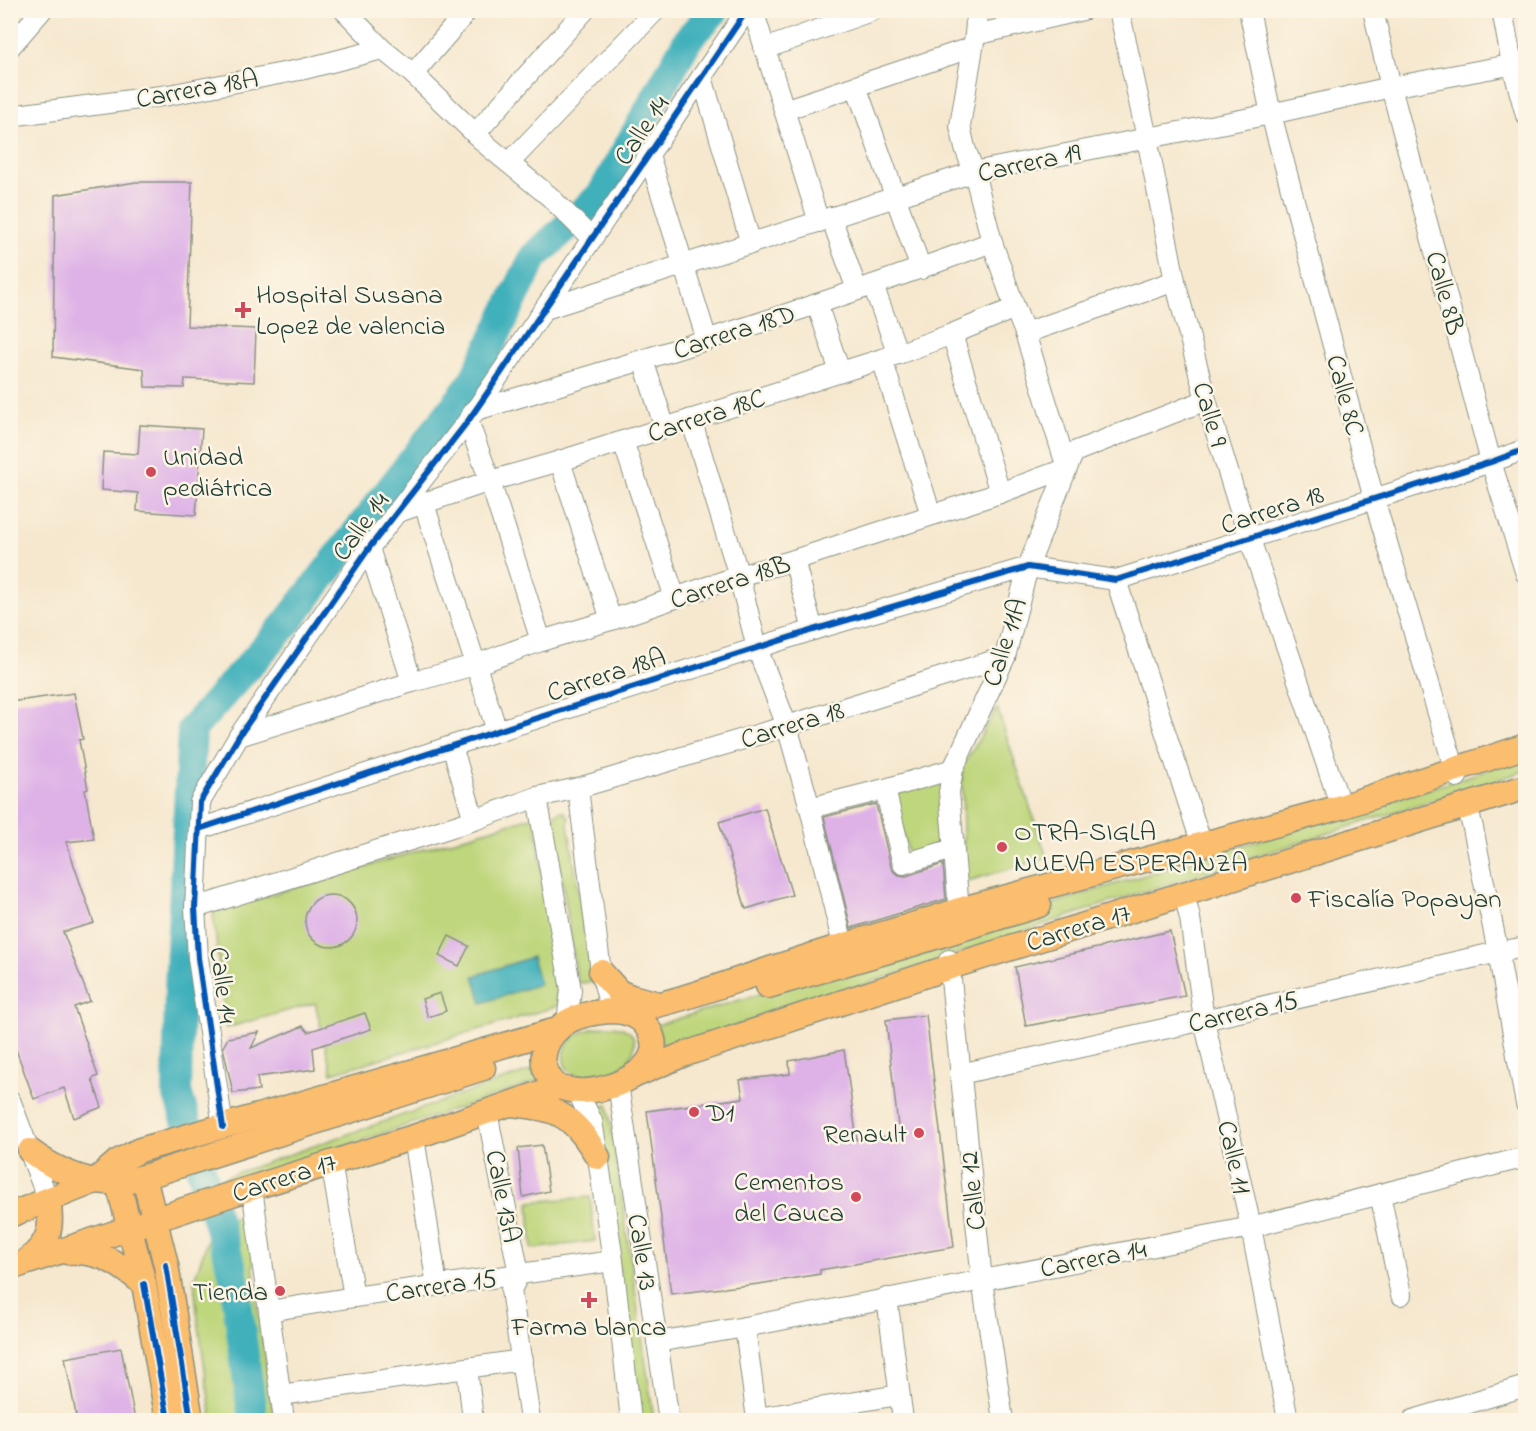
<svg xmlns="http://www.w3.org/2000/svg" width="1536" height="1431" font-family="'Indie Flower',sans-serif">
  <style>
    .green { fill: #bed67b; stroke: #6e8a58; stroke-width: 1.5 }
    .water { fill: #41b0bb; stroke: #307678; stroke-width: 1.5 }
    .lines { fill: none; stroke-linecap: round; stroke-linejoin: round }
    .river { stroke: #41b0bb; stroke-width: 30 }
    .building { fill: #deb2e7 }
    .minor-casing { stroke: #8a9282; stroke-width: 22 }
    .major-casing { stroke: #8a9282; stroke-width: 27 }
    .minor { stroke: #fff; stroke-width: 20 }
    .major { stroke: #fbbd6e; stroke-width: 24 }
    .cycleway-casing { stroke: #fcf5e5; stroke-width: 10 }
    .cycleway { stroke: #0057b8; stroke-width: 6 }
    .poi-dot { fill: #d1495b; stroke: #fcf5e5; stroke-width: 2 }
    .labels { text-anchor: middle; stroke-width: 5; stroke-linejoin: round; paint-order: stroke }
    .street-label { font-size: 27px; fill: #1f3d34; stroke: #fcf5e5 }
    .poi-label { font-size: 27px; fill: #1f3d34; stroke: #fcf5e5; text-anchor: start }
  </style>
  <rect width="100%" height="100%" fill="#fcf5e5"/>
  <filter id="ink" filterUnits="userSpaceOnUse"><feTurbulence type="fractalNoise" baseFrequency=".0167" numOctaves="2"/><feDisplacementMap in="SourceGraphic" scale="12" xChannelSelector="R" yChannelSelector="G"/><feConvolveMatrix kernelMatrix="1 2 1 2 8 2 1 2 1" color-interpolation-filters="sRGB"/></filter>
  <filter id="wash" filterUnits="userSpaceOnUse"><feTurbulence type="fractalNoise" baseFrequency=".008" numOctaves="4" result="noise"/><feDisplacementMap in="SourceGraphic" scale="24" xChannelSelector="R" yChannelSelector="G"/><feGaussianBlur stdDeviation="1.35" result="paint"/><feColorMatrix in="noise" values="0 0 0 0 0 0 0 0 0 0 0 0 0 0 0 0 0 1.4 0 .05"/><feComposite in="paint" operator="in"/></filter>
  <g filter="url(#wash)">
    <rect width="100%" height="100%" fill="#f6e8cf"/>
    <g class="green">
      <path d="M 997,708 L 1047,858 L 964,882 L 962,768 Z"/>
      <path d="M 1525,757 L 1525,771 L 1102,905 L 863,985 L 663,1049 L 657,1025 L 939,940 L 1096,890 L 1457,780 Z"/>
      <path d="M 942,780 L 945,844 L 909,856 L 893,794 Z"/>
      <path d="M 561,811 L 565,812 L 569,818 L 568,824 L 593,982 L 578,983 L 553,819 L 556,813 Z"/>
      <path d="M 535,816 L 558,1006 L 332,1073 L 315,1003 L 226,1028 L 213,912 Z"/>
      <path d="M 606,1026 C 658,1024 631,1082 588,1077 C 582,1076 574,1075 570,1072 C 560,1063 563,1047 572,1039 C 582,1030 594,1028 606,1026 Z"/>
      <path d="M 535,1069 L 539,1081 L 225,1186 L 222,1178 Z"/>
      <path d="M 608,1105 L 654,1420 L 641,1420 L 595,1107 Z"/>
      <path d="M 590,1197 L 595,1241 L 532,1249 L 529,1202 Z"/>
      <path d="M 246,1216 L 250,1232 L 257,1305 L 274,1420 L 212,1420 L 197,1312 L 194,1280 L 211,1230 L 226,1219 Z"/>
    </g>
    <path class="water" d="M 532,957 L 540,984 L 482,1003 L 474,976 Z"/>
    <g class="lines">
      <path class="river" d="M 253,1420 L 233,1272 L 177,1092 L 179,989 L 192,729 L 285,625 L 471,385 L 534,257 L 601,195 L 689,38 L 715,10"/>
    </g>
    <g id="blocks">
      <g class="building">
        <path d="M 136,182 L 192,182 L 187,326 L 256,329 L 254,382 L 185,379 L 184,388 L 145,387 L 144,369 L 53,357 L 55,195 Z"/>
        <path d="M 140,425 L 202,429 L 196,515 L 137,511 L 138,493 L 101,490 L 103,452 L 138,454 Z"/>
        <path d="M 74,693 L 83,739 L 79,740 L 88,789 L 85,790 L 94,839 L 66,842 L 94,923 L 63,932 L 90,1001 L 74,1007 L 98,1076 L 92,1079 L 102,1107 L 74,1118 L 64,1088 L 34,1099 L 10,1033 L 10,702 Z"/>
        <path d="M 876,804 L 891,867 L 894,872 L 899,875 L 906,876 L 943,864 L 946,899 L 851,928 L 824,817 Z"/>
        <path d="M 765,808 L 792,895 L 746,909 L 719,822 Z"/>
        <circle cx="331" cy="921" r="26"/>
        <path d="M 1170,931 L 1185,996 L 1026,1026 L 1015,967 Z"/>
        <path d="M 449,936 L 469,946 L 459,966 L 439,956 Z"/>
        <path d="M 440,993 L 446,1011 L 428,1017 L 422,999 Z"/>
        <path d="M 365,1013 L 371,1029 L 313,1048 L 315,1069 L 257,1077 L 259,1090 L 233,1093 L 223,1047 L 228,1038 L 259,1032 L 251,1048 L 303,1026 L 308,1032 Z"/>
        <path d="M 926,1015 L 954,1247 L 820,1270 L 820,1274 L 759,1284 L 671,1294 L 647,1111 L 743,1098 L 740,1080 L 790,1074 L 789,1061 L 844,1050 L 857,1140 L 899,1135 L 886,1020 Z"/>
        <path d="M 542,1145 L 549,1191 L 523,1197 L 518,1148 Z"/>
        <path d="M 121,1348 L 135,1420 L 77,1420 L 65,1358 Z"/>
      </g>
    </g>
  </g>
  <g filter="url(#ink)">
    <use href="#blocks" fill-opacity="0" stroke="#8a9282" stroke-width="1.5"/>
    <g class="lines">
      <g class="minor-casing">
        <g id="minor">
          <path d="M 344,10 L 382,49 L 413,74 L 489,147 L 549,196 L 592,239"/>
          <path d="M 753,10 L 819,222"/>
          <path d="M 1119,10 L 1147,138 L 1175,281 L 1206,400 L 1239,507 L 1341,807"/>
          <path d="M 1249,10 L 1271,114 L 1374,499 L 1457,777"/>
          <path d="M 1373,10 L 1391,87 L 1491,462 L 1526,574"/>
          <path d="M 1502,10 L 1512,64 L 1526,115"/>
          <path d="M 975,35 L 1083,10"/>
          <path d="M 10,47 L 42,10"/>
          <path d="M 764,49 L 874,10"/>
          <path d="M 413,74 L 468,10"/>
          <path d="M 702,77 L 751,244"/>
          <path d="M 856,86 L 921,269"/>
          <path d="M 784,110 L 973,47"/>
          <path d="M 10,116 L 169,95 L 304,69 L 382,49"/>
          <path d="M 475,134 L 585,10"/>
          <path d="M 649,155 L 707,340"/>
          <path d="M 509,163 L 656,10"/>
          <path d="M 831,217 L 857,290"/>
          <path d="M 873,285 L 898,354"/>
          <path d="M 817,304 L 840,372"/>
          <path d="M 545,309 L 974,172 L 1271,114 L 1391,87 L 1526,62"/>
          <path d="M 1025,333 L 1175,281"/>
          <path d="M 952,334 L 1000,493"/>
          <path d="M 882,359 L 931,515"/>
          <path d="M 643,360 L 665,428"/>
          <path d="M 473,411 C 648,359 822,306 992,242"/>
          <path d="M 691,419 L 739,576 L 757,648 L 787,726 L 810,808 L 843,945"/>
          <path d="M 468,421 L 490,481 L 541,641"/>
          <path d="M 623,441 L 675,598"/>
          <path d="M 560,461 L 611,620"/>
          <path d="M 424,504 L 497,731"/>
          <path d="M 395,513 L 490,481 L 560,461 L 898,354 L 952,334 L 1015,308"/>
          <path d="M 369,548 L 412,682"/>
          <path d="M 794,560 L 813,630"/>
          <path d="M 1116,580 L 1202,845"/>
          <path d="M 239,736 L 412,682 L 475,665 L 541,641 L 611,620 L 739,576 L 794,560 L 1000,493 L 1067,468 L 1074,452 L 1206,400"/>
          <path d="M 452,746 L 474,820"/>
          <path d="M 578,788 L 601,972 L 611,1011"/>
          <path d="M 885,789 L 903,864 L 953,849"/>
          <path d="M 537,797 L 571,990 L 567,1022"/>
          <path d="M 1467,806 L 1473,828 L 1498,952 L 1526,1104"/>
          <path d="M 810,808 L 885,789 L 953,769"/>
          <path d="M 199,829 L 497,731 L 813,630 L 1028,567 L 1116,580 L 1491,462 L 1526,449"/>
          <path d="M 1184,894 L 1190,918 L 1204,1020 L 1251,1227 L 1288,1420"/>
          <path d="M 195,908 L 474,820 L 537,797 L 578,788 L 787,726 L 1005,657"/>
          <path d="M 959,910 L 949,792 L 953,769 L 1005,657 L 1028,567 L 1067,468 L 1025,333 L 1015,308 L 992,242 L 974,172 L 965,148 L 960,126 L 975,35 L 977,10"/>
          <path d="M 949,960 L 982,1280 L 1003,1420"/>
          <path d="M 960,1074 L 1204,1020 L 1498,952 L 1526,947"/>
          <path d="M 618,1084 L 669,1420"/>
          <path d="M 577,1091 L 592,1121 L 598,1157 L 613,1261 L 631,1420"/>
          <path d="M 10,1100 L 48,1200"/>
          <path d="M 487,1112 L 519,1274 L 511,1290 L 530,1420"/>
          <path d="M 223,1127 L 198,958 L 195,908 L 200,802 L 239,736 L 369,548 L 468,421 L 488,392 L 747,10"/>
          <path d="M 414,1137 L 437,1286"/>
          <path d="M 331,1162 L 354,1297"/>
          <path d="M 252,1188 L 284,1420"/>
          <path d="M 1380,1194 L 1401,1295"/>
          <path d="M 887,1298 L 903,1420"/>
          <path d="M 269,1311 L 354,1297 L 613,1261"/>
          <path d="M 745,1327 L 757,1420"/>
          <path d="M 657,1342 L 745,1327 L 1251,1227 L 1526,1157"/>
          <path d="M 467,1368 L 473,1420"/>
          <path d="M 281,1395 L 522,1360"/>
          <path d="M 757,1418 L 899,1395"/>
          <path d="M 1413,1420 L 1526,1386"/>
        </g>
      </g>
      <g class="major-casing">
        <g id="major">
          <path d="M 601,972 L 619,992 L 631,997 L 655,1003"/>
          <path d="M 768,986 L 909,945 L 1039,905"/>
          <path d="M 611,1011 C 625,1011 639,1015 647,1027 C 676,1069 602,1097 571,1090 C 567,1089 561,1089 557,1086 C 552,1082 547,1074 545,1068 C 539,1050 552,1031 567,1022 C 580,1014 597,1012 611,1011 Z"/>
          <path d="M 623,1012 C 679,1003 734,980 789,963 C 845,944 903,929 959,910 L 1341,807 L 1526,746"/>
          <path d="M 633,1076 L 682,1055 L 950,967 L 1526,787"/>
          <path d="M 512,1104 C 527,1106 546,1107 559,1114 C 577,1123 588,1141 598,1157"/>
          <path d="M 30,1151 C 50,1166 70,1176 95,1181 L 117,1162 L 140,1150 L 557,1030"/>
          <path d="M 144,1177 L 166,1265 L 191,1420"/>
          <path d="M 118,1183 L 144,1284 L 168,1420"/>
          <path d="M 10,1215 L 95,1181 L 118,1183 L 144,1177 L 483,1068"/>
          <path d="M 67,1252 C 100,1250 120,1264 144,1284"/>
          <path d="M 26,1261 C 50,1244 53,1227 48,1200"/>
          <path d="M 10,1268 L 232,1194 L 414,1137 L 558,1087"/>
        </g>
      </g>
      <use href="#minor" class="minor"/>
      <use href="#major" class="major"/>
      <g class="cycleway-casing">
        <g id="cycleway">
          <path d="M 199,829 L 497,731 L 813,630 L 1028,567 L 1116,580 L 1491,462 L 1526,449"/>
          <path d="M 223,1127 L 198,958 L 195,908 L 200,802 L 239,736 L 369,548 L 468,421 L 488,392 L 747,10"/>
          <path d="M 166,1265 L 191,1420"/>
          <path d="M 144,1284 L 168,1420"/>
        </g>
      </g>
      <use href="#cycleway" class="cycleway"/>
    </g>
  </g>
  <g class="poi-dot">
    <path d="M240 301h6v6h6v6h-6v6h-6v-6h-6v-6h6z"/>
    <circle cx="151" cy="472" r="6"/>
    <circle cx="1002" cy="847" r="6"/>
    <circle cx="1296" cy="898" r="6"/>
    <circle cx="694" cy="1112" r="6"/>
    <circle cx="919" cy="1133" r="6"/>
    <circle cx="856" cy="1197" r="6"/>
    <circle cx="280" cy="1291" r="6"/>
    <path d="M586 1291h6v6h6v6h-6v6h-6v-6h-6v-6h6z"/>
  </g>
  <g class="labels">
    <g class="street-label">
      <text transform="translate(197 88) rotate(-10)" y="9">Carrera 18A</text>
      <text transform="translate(641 130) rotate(-56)" y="9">Calle 14</text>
      <text transform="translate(1029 162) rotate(-12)" y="9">Carrera 19</text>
      <text transform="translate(1446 293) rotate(75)" y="9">Calle 8B</text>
      <text transform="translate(734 331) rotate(-18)" y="9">Carrera 18D</text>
      <text transform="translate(1346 395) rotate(75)" y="9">Calle 8C</text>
      <text transform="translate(1211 414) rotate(74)" y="9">Calle 9</text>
      <text transform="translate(706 415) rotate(-18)" y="9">Carrera 18C</text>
      <text transform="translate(1272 509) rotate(-18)" y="9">Carrera 18</text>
      <text transform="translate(360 526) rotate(-54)" y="9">Calle 14</text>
      <text transform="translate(730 581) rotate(-18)" y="9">Carrera 18B</text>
      <text transform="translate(1004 642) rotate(-72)" y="9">Calle 11A</text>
      <text transform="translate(606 674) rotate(-18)" y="9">Carrera 18A</text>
      <text transform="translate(792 724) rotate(-17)" y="9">Carrera 18</text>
      <text transform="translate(1078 927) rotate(-17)" y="9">Carrera 17</text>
      <text transform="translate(224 985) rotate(83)" y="9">Calle 14</text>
      <text transform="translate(1243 1011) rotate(-13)" y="9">Carrera 15</text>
      <text transform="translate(1235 1157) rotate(77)" y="9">Calle 11</text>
      <text transform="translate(284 1177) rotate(-18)" y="9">Carrera 17</text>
      <text transform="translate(972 1191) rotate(-96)" y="9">Calle 12</text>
      <text transform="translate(504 1196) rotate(79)" y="9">Calle 13A</text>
      <text transform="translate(643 1252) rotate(81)" y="9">Calle 13</text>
      <text transform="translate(1093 1258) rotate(-11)" y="9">Carrera 14</text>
      <text transform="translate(441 1285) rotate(-8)" y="9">Carrera 15</text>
    </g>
    <g class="poi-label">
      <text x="256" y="303">Hospital Susana<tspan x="256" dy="31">Lopez de valencia</tspan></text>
      <text x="163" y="465">Unidad<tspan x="163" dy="31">pediátrica</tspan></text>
      <text x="1014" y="840">OTRA-SIGLA<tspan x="1014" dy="31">NUEVA ESPERANZA</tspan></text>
      <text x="1308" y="907">Fiscalía Popayan</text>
      <text x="706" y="1121">D1</text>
      <text x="907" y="1142" text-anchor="end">Renault</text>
      <text x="844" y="1190" text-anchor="end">Cementos<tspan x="844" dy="31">del Cauca</tspan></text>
      <text x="268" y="1300" text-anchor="end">Tienda</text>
      <text x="589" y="1335" text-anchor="middle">Farma blanca</text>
    </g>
  </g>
  <rect width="1536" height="1431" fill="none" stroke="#fcf5e5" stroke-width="36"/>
</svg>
